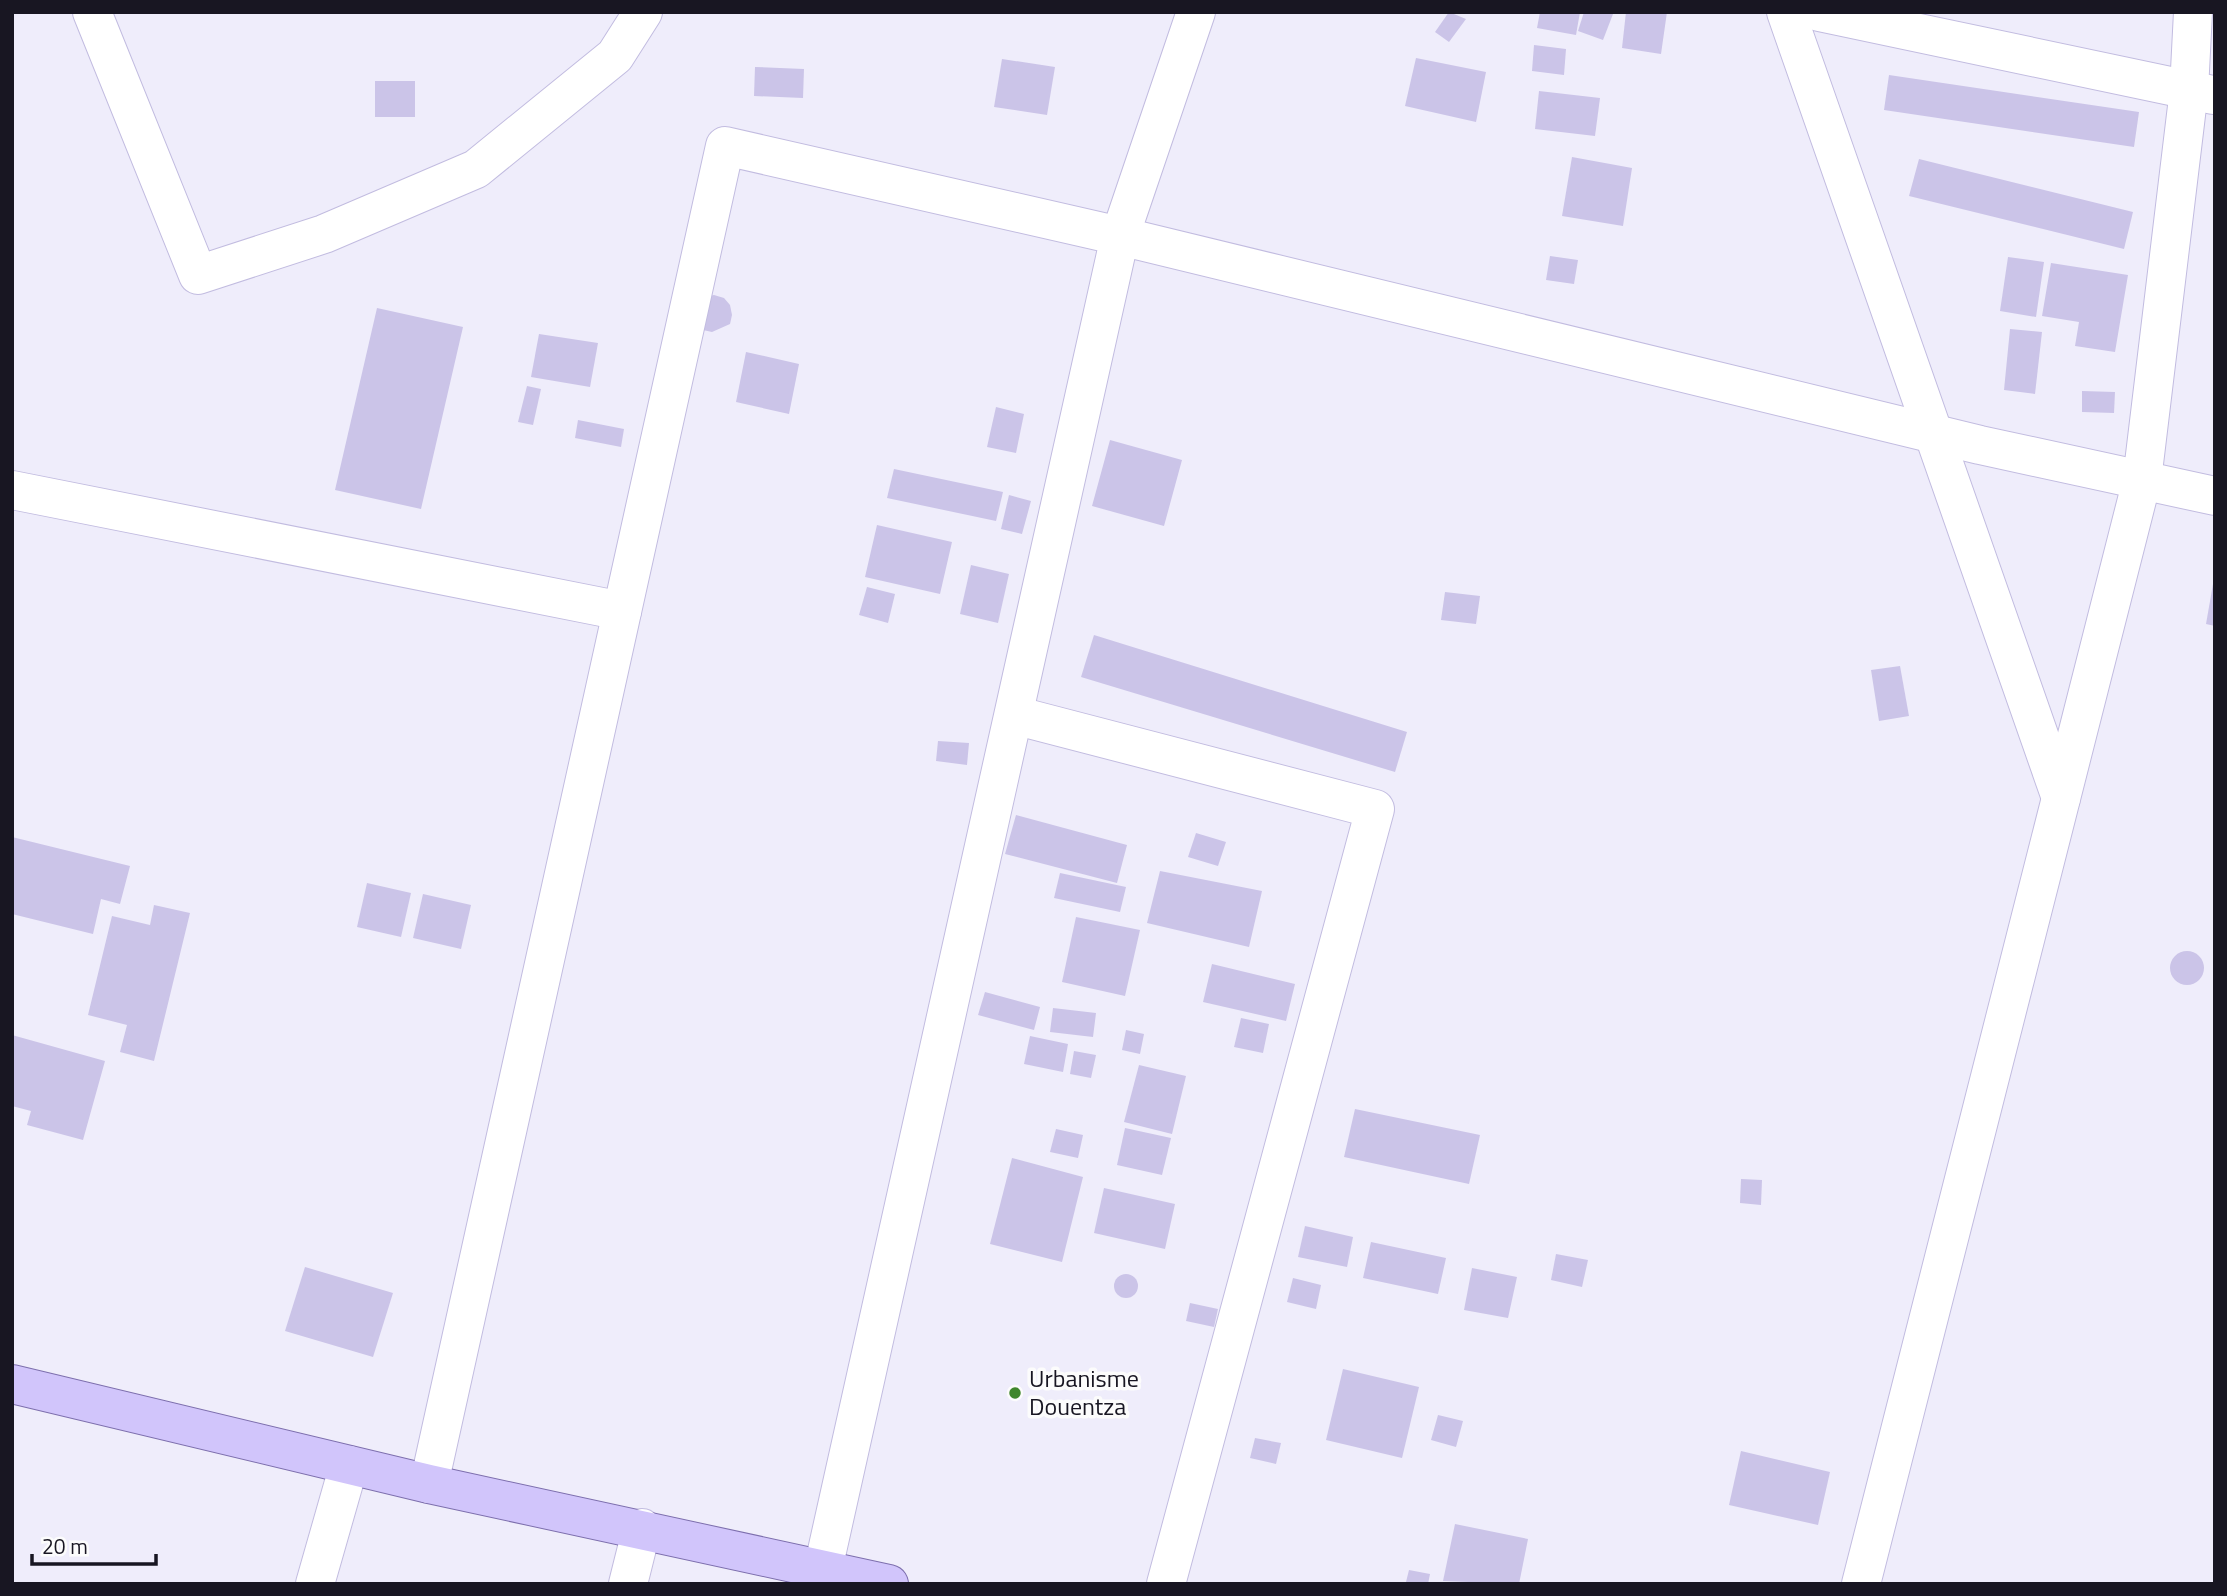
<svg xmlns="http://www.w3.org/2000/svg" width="2227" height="1596" font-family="'Titillium Web',sans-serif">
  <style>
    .building { fill: #cbc4e8 }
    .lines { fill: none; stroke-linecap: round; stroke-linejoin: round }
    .minor-casing { stroke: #c2bce0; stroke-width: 40 }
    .major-casing { stroke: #7d6fad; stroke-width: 40 }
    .minor { stroke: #fff; stroke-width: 38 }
    .major { stroke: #d1c5fb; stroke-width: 38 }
    .poi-dot { fill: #3f862c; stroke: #fcfcfc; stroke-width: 2.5 }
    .labels { text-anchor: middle; stroke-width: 7; stroke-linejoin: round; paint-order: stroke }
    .poi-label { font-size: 24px; fill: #181622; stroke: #fcfcfc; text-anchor: start }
  </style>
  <rect width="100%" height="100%" fill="#efedfb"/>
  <g class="building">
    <path d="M 1449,12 L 1466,19 L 1449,42 L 1435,32 Z"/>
    <path d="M 1540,12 L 1580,12 L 1576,35 L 1537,28 Z"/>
    <path d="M 1584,12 L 1613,14 L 1603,40 L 1578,31 Z"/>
    <path d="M 1626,12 L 1667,12 L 1661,54 L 1622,48 Z"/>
    <path d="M 1534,45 L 1566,49 L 1564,75 L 1532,71 Z"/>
    <path d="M 1416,58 L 1486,72 L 1476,122 L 1405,106 Z"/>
    <path d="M 1002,59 L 1055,67 L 1047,115 L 994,107 Z"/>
    <path d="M 755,67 L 804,69 L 803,98 L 754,96 Z"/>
    <path d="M 1889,75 L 2139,112 L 2134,147 L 1884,110 Z"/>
    <rect x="375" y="81" width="40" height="36"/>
    <path d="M 1539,91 L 1600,98 L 1595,136 L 1535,129 Z"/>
    <path d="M 1572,157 L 1632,168 L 1623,226 L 1562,216 Z"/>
    <path d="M 1919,159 L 2133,212 L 2124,249 L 1909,196 Z"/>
    <path d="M 1550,256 L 1578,260 L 1574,284 L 1546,280 Z"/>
    <path d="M 2008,257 L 2044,262 L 2036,317 L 2000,311 Z"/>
    <path d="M 2051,263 L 2128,275 L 2115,352 L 2075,346 L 2079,322 L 2042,316 Z"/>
    <path d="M 714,295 L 724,298 L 730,305 L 732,315 L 730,324 L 712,332 L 703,330 L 705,297 Z"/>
    <path d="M 377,308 L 463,327 L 421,509 L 335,490 Z"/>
    <path d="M 2010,329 L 2042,332 L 2035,394 L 2004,390 Z"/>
    <path d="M 539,334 L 598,343 L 590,387 L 531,377 Z"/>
    <path d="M 746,352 L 799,364 L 789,414 L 736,402 Z"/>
    <path d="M 527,386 L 541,389 L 533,425 L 518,422 Z"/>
    <path d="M 2082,391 L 2115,392 L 2114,413 L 2082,412 Z"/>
    <path d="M 996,407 L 1024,414 L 1016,453 L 987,447 Z"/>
    <path d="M 578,420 L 624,429 L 621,447 L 575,438 Z"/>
    <path d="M 1110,440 L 1182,460 L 1164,526 L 1092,506 Z"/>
    <path d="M 894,469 L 1003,492 L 996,521 L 887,498 Z"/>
    <path d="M 1009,495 L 1031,501 L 1022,534 L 1001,529 Z"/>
    <path d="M 877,525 L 952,542 L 940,594 L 865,577 Z"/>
    <path d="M 971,565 L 1009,574 L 998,623 L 960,614 Z"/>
    <path d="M 2213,584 L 2215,584 L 2215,626 L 2206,624 Z"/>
    <path d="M 867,587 L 895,594 L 888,623 L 859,615 Z"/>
    <path d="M 1445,592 L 1480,596 L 1476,624 L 1441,620 Z"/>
    <path d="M 1094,635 L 1407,732 L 1395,772 L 1081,677 Z"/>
    <path d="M 1900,666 L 1909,716 L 1879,721 L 1871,670 Z"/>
    <path d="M 938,741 L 969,743 L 967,765 L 936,761 Z"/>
    <path d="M 1016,815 L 1127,845 L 1117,883 L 1005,854 Z"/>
    <path d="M 1196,833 L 1226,842 L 1218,866 L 1188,857 Z"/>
    <path d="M 12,837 L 130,866 L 120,904 L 101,899 L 93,934 L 12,914 Z"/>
    <path d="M 1160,871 L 1262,891 L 1249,947 L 1147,923 Z"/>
    <path d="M 1060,873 L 1126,887 L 1120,912 L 1054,898 Z"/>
    <path d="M 367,883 L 411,893 L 401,937 L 357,927 Z"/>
    <path d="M 423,894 L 471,905 L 461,949 L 413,938 Z"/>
    <path d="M 154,905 L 190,913 L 154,1061 L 120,1052 L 127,1025 L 88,1015 L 112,916 L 150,925 Z"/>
    <path d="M 1076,917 L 1140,930 L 1125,996 L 1062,982 Z"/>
    <circle cx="2187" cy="968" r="17"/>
    <path d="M 1212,964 L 1295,984 L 1286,1021 L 1203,1002 Z"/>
    <path d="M 985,992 L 1040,1007 L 1034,1030 L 978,1015 Z"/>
    <path d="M 1053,1008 L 1096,1013 L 1093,1037 L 1050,1032 Z"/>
    <path d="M 1241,1018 L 1269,1024 L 1263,1053 L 1234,1047 Z"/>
    <path d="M 1126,1030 L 1144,1034 L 1140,1054 L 1122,1050 Z"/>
    <path d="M 12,1035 L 105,1061 L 83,1140 L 27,1125 L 31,1111 L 12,1106 Z"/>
    <path d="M 1030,1036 L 1068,1044 L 1063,1072 L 1024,1064 Z"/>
    <path d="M 1074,1051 L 1096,1055 L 1091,1078 L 1070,1074 Z"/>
    <path d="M 1139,1065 L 1186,1076 L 1172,1134 L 1124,1122 Z"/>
    <path d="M 1355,1109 L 1480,1135 L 1469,1184 L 1344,1157 Z"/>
    <path d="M 1125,1128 L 1171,1138 L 1162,1175 L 1117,1165 Z"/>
    <path d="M 1056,1129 L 1083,1135 L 1078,1158 L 1050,1152 Z"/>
    <path d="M 1012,1158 L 1083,1177 L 1062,1262 L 990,1244 Z"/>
    <path d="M 1741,1179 L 1762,1180 L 1761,1205 L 1740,1203 Z"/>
    <path d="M 1104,1188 L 1175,1204 L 1165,1249 L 1094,1233 Z"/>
    <path d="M 1305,1226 L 1353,1237 L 1347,1267 L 1298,1257 Z"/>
    <path d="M 1371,1242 L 1446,1258 L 1438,1294 L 1363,1278 Z"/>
    <path d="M 1556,1254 L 1588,1260 L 1582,1287 L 1551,1280 Z"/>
    <path d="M 305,1267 L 393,1293 L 373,1357 L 285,1331 Z"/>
    <path d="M 1472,1268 L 1517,1277 L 1508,1318 L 1464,1310 Z"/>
    <circle cx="1126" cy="1286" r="12"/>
    <path d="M 1293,1278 L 1321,1285 L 1316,1309 L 1287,1302 Z"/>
    <path d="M 1190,1303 L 1218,1309 L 1214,1327 L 1186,1321 Z"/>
    <path d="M 1343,1369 L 1419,1387 L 1402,1458 L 1326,1440 Z"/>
    <path d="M 1438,1415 L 1463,1421 L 1456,1447 L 1431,1440 Z"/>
    <path d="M 1255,1438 L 1281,1443 L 1276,1464 L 1250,1458 Z"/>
    <path d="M 1741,1451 L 1830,1472 L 1818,1525 L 1729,1505 Z"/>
    <path d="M 1455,1524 L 1528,1539 L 1519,1584 L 1443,1581 Z"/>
    <path d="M 1409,1570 L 1430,1574 L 1428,1584 L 1406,1582 Z"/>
  </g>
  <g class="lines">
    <g class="minor-casing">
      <g id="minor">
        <path d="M 92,12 L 198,275 L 324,234 L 476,169 L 615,56 L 643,12"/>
        <path d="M 1786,12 L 2061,798"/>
        <path d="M 1819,12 L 2213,95"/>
        <path d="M 12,490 L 622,611"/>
        <path d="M 1014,715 L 1375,809 L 1166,1584"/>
        <path d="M 429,1484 L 725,146 L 1120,236 L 1980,445 L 2215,496"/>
        <path d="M 823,1569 L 1120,236 L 1196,12"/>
        <path d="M 315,1584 L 349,1465"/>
        <path d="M 628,1584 L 642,1528"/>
        <path d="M 1861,1584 L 2142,480 L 2189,90 L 2193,12"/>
      </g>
    </g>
    <g class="major-casing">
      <path id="major" d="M 12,1384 L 429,1484 L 889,1584"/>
    </g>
    <use href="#minor" class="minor"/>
    <use href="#major" class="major"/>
  </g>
  <circle class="poi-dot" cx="1015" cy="1393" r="7"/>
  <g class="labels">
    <g class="poi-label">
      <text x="1029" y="1387">Urbanisme<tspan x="1029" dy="28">Douentza</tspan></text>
    </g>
  </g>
  <rect width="2227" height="1596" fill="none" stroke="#181622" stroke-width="28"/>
  <path d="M32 1554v10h124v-10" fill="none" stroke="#181622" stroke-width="3.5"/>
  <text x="42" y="1554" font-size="21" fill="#181622" stroke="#fcfcfc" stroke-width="5" paint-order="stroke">20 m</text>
</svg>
